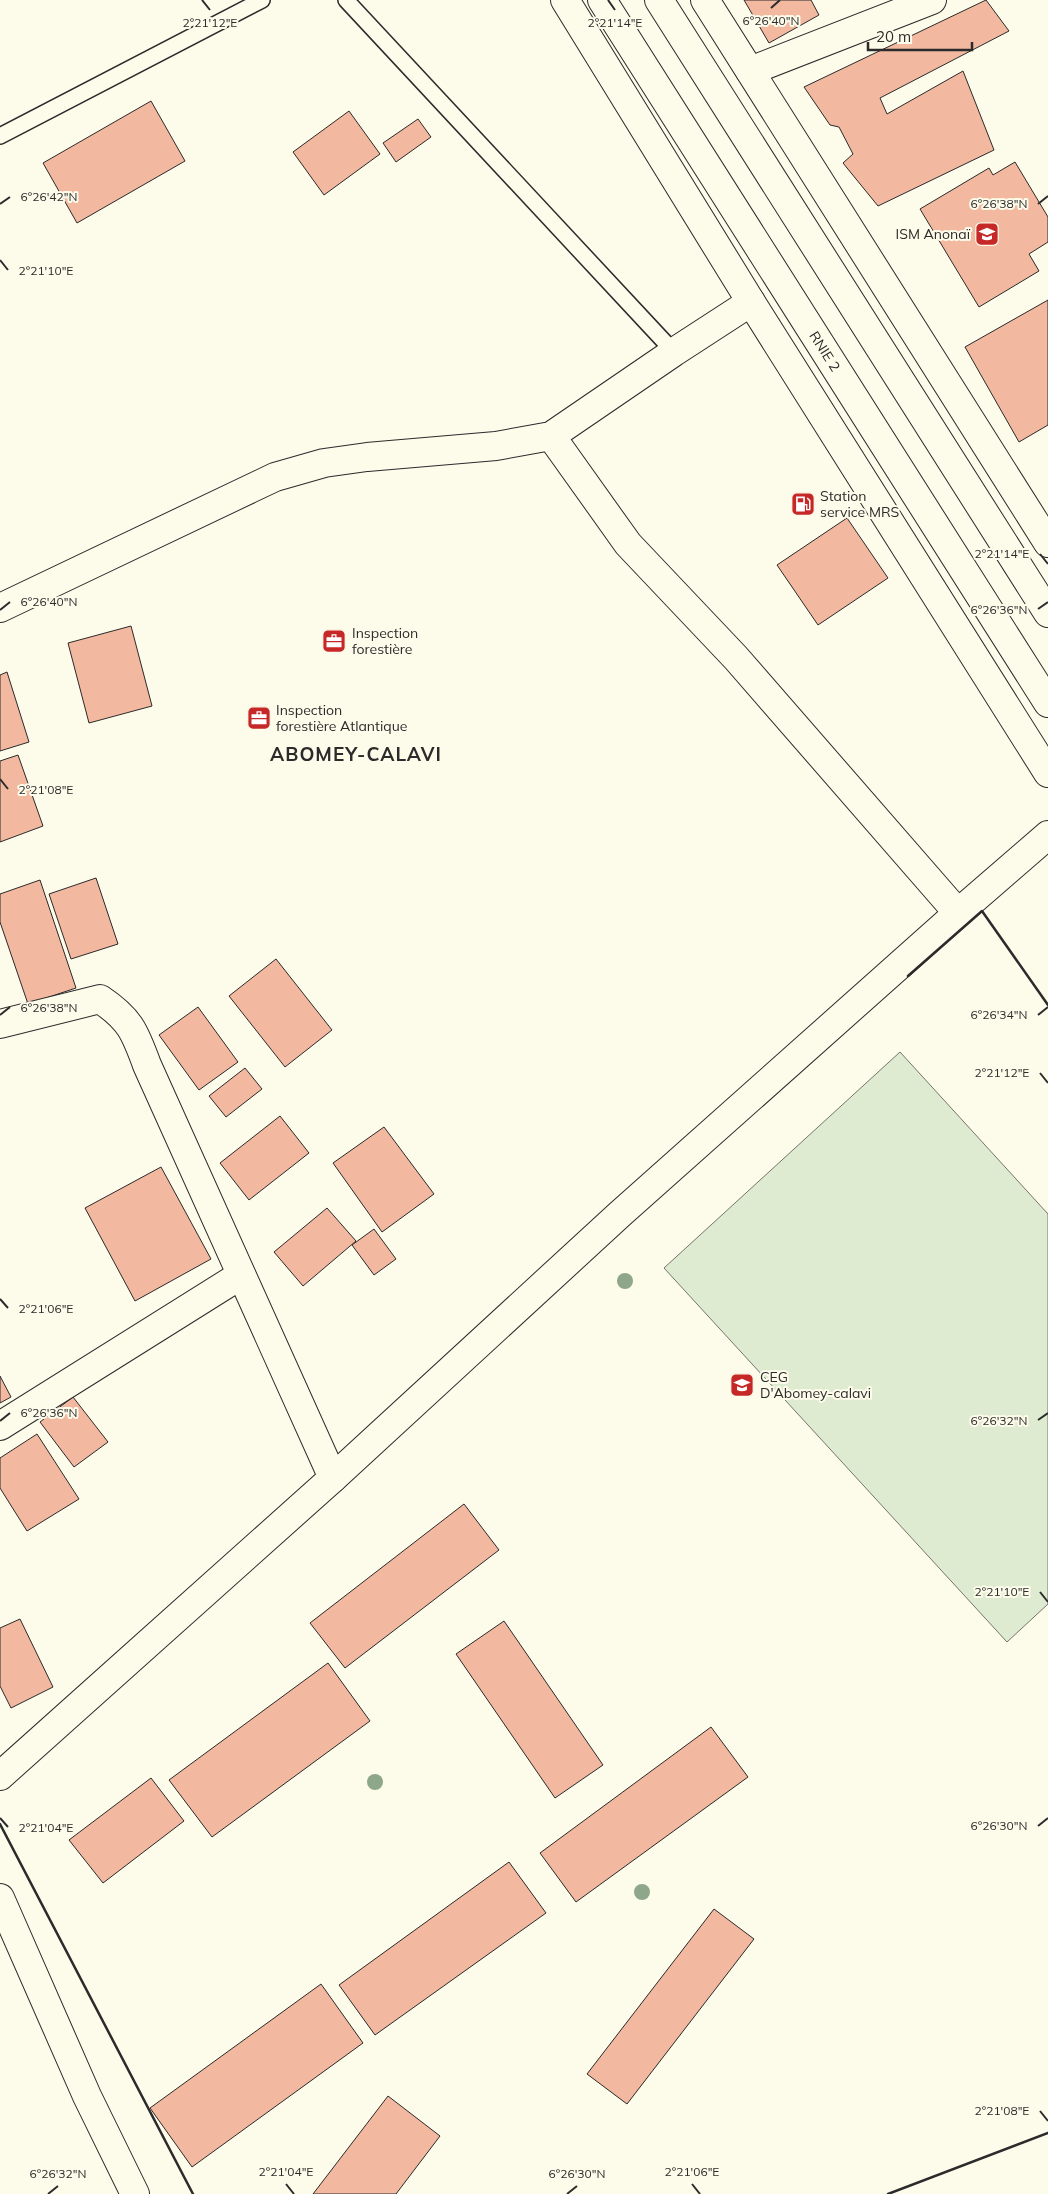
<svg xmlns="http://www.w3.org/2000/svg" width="1048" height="2194" font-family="Mulish,sans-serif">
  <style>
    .green { fill: #deebd1; stroke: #74746e }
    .building { fill: #f2b8a0; stroke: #2b2b2b }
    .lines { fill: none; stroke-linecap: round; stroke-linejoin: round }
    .lane-casing { stroke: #2b2b2b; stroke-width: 18 }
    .street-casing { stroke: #2b2b2b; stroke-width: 30 }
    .highway-casing { stroke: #2b2b2b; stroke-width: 30 }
    .lane { stroke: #fdfbea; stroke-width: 15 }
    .street { stroke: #fdfbea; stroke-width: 28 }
    .highway { stroke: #fdfbea; stroke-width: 28 }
    .wall { stroke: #2b2b2b; stroke-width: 2.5 }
    .tree { fill: #8ea78a }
    .ticks { fill: none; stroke: #2b2b2b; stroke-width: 2 }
    .labels { text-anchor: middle; stroke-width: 4; stroke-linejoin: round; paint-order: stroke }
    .poi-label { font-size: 14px; fill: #2b2b2b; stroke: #fdfbea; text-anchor: start }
    .street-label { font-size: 14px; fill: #2b2b2b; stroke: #fdfbea }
    .district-label { font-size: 19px; font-weight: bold; letter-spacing: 1px; fill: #2b2b2b; stroke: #fdfbea }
    .ticks-label { font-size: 12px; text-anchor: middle; fill: #2b2b2b; stroke: #fdfbea; stroke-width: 4; stroke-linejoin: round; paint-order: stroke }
  </style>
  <rect width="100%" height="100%" fill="#fdfbea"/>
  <path class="green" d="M 900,1052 L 1048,1214 L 1048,1604 L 1007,1642 L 664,1268 Z"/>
  <g class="building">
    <path d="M 744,0 L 811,0 L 819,15 L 769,43 Z"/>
    <path d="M 986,0 L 1009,31 L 880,98 L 887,114 L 963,71 L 994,150 L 878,206 L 843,163 L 853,154 L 839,127 L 830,125 L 804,87 Z"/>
    <path d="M 151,101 L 185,161 L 77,223 L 43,163 Z"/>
    <path d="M 349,111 L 380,154 L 324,195 L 293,152 Z"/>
    <path d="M 418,119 L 431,137 L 396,162 L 383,143 Z"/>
    <path d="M 1015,162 L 1048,217 L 1048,242 L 1029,254 L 1039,271 L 979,307 L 920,209 L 989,168 L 993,175 Z"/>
    <path d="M 1048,300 L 1048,425 L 1019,442 L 965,347 Z"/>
    <path d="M 847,518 L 888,578 L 818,625 L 777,565 Z"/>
    <path d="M 131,626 L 152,706 L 89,723 L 68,643 Z"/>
    <path d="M 7,672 L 29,742 L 0,751 L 0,675 Z"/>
    <path d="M 18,755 L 43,826 L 0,842 L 0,761 Z"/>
    <path d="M 96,878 L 118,944 L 71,959 L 49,894 Z"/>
    <path d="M 40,880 L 76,988 L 28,1004 L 0,922 L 0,894 Z"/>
    <path d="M 276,959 L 332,1030 L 285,1067 L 229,996 Z"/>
    <path d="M 198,1007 L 238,1062 L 199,1090 L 159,1035 Z"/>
    <path d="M 245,1068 L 262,1089 L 226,1117 L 209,1096 Z"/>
    <path d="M 280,1116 L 309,1153 L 249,1200 L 220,1163 Z"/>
    <path d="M 384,1127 L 434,1194 L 382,1232 L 333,1163 Z"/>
    <path d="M 161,1167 L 211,1259 L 135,1301 L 85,1208 Z"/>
    <path d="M 327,1208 L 356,1241 L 303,1286 L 274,1252 Z"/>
    <path d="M 374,1229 L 396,1259 L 374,1275 L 352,1245 Z"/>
    <path d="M 0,1376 L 11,1397 L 0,1403 Z"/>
    <path d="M 73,1397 L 108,1442 L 74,1467 L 40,1422 Z"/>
    <path d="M 37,1434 L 79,1499 L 27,1531 L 0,1488 L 0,1458 Z"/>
    <path d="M 464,1504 L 499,1550 L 345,1668 L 310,1623 Z"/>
    <path d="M 20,1619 L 53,1687 L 11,1708 L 0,1686 L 0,1628 Z"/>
    <path d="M 504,1621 L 603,1765 L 555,1798 L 456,1654 Z"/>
    <path d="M 328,1663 L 370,1721 L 212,1837 L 169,1780 Z"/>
    <path d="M 711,1727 L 748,1777 L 576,1902 L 540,1853 Z"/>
    <path d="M 151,1778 L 184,1821 L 103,1883 L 69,1840 Z"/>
    <path d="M 509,1862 L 546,1913 L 375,2035 L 339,1985 Z"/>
    <path d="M 714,1909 L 754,1939 L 627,2104 L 587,2074 Z"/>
    <path d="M 321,1984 L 363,2043 L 192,2167 L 150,2108 Z"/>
    <path d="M 388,2096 L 440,2136 L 396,2194 L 313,2194 Z"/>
  </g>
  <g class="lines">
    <g class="lane-casing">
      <g id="lane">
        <path d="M 346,0 L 674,352"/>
        <path d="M 0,136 L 262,0"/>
      </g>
    </g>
    <g class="street-casing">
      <g id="street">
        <path d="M 565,0 L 751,302 L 1048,773"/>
        <path d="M 705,0 L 1048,543"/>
        <path d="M 750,71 L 932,0"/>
        <path d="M 551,436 L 628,544 L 736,658 L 958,913"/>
        <path d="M 0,608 L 275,477 L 324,463 L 367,457 L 496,446 L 551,436 L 674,352 L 751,302"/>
        <path d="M 0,1024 L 100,999 C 130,1019 135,1032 147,1065 L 333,1478"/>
        <path d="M 0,1426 L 241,1275"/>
        <path d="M 0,1776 L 333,1478 L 620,1214 L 958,913 L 1048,835"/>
        <path d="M 0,1898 L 87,2096 L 135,2194"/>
      </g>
    </g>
    <g class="highway-casing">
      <g id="highway">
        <path id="s1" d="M 602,0 L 1048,703"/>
        <path d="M 659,0 L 1048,613"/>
      </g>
    </g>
    <use href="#lane" class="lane"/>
    <use href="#street" class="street"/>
    <use href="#highway" class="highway"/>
    <g class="wall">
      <path d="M 908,976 L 982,911 L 1048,1005"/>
      <path d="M 0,1824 L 193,2194"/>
      <path d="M 888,2194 L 1048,2133"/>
    </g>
  </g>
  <g class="tree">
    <circle cx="625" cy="1281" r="8"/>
    <circle cx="375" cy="1782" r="8"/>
    <circle cx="642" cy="1892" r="8"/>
  </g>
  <path class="ticks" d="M 202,0 L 210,10M 608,0 L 615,10M 771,8 L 780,0M 0,204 L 10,197M 1038,204 L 1048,196M 0,260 L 8,270M 1040,554 L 1048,564M 1038,609 L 1048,602M 0,610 L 10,602M 0,779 L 8,789M 0,1015 L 10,1007M 1038,1015 L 1048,1007M 1040,1073 L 1048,1083M 0,1299 L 8,1308M 1038,1420 L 1048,1413M 0,1421 L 10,1413M 1040,1592 L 1048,1602M 0,1818 L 8,1827M 1038,1826 L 1048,1818M 1040,2111 L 1048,2121M 286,2184 L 294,2194M 692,2184 L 700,2194M 48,2194 L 58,2186M 567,2194 L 577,2186"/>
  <defs>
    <g id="university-square" transform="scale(1.25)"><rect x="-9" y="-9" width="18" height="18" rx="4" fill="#c62828" stroke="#fdfbea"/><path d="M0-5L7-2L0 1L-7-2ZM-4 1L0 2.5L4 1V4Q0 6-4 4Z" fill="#fff"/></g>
    <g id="fuel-square" transform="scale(1.25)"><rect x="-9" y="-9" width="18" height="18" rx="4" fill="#c62828" stroke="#fdfbea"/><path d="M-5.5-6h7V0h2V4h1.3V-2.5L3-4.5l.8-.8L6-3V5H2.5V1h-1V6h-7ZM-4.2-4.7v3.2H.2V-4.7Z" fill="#fff"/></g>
    <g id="office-square" transform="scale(1.25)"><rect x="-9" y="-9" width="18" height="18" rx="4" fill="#c62828" stroke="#fdfbea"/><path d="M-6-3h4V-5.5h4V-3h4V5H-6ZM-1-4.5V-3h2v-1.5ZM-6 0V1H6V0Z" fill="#fff"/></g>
  </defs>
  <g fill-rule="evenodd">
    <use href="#university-square" x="987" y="234"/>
    <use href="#fuel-square" x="803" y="504"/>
    <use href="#office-square" x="334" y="641"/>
    <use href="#office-square" x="259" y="718"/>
    <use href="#university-square" x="742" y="1385"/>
  </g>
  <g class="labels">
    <g class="poi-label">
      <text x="970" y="239" text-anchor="end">ISM Anonaï</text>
      <text x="820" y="501">Station<tspan x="820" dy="16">service MRS</tspan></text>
      <text x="352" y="638">Inspection<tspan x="352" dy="16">forestière</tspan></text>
      <text x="276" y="715">Inspection<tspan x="276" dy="16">forestière Atlantique</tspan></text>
      <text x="760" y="1382">CEG<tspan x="760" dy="16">D'Abomey-calavi</tspan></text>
    </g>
    <g class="street-label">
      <text dy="5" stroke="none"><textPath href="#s1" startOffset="416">RNIE 2</textPath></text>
    </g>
    <g class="district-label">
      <text x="356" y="761">ABOMEY-CALAVI</text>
    </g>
  </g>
  <g class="ticks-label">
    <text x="771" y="25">6°26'40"N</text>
    <text x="210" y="27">2°21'12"E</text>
    <text x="615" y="27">2°21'14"E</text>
    <text x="49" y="201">6°26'42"N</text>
    <text x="999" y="208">6°26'38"N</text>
    <text x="46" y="275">2°21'10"E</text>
    <text x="1002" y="558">2°21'14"E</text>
    <text x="49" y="606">6°26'40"N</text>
    <text x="999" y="614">6°26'36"N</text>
    <text x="46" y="794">2°21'08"E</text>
    <text x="49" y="1012">6°26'38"N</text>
    <text x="999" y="1019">6°26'34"N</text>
    <text x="1002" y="1077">2°21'12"E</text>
    <text x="46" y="1313">2°21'06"E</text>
    <text x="49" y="1417">6°26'36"N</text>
    <text x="999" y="1425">6°26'32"N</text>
    <text x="1002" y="1596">2°21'10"E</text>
    <text x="999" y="1830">6°26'30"N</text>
    <text x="46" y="1832">2°21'04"E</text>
    <text x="1002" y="2115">2°21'08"E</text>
    <text x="286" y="2176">2°21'04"E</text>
    <text x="692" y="2176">2°21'06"E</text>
    <text x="58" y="2178">6°26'32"N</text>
    <text x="577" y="2178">6°26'30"N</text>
  </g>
  <path d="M868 42v8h104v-8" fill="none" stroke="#2b2b2b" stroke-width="2.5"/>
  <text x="876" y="42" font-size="15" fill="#2b2b2b" stroke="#fdfbea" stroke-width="4" paint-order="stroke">20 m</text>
</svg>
